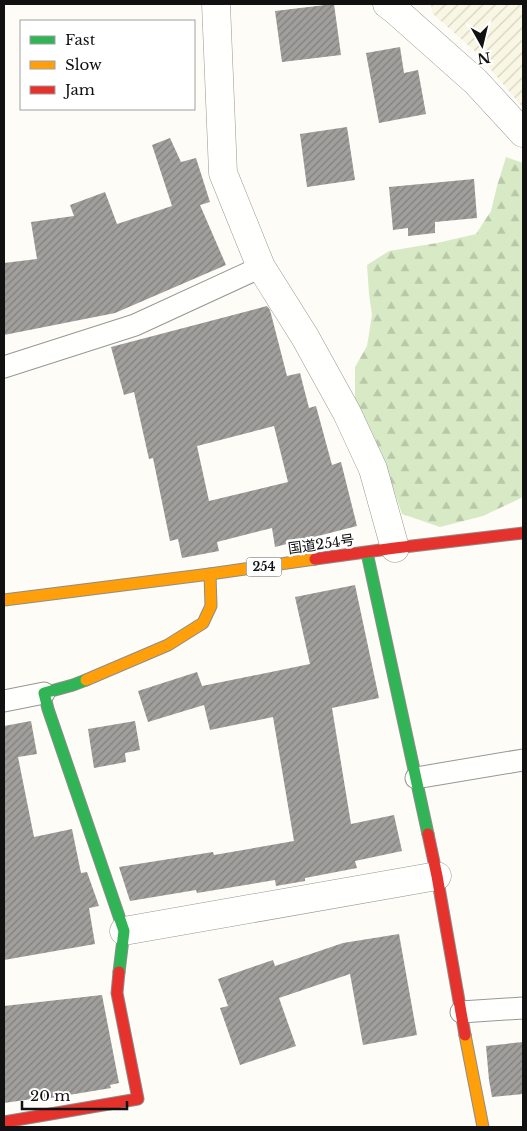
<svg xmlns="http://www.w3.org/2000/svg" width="527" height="1131" font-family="'Libre Baskerville','Noto Sans JP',serif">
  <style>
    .farmland { fill: url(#farmland-furrows) }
    .forest { fill: url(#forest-firs) }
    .building { fill: url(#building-hatch); fill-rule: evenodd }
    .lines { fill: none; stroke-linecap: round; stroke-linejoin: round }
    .lane-casing { stroke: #979795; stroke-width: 23 }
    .street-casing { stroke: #979795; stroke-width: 29 }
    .fast-casing { stroke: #8e8d8b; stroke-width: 13 }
    .slow-casing { stroke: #8e8d8b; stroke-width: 13 }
    .jam-casing { stroke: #8e8d8b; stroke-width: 13 }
    .lane { stroke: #fffffe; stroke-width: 21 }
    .street { stroke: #fffffe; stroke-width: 28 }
    .fast { stroke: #30b455; stroke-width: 11 }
    .slow { stroke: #ff9f0a; stroke-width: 11 }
    .jam { stroke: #e5322d; stroke-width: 11 }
    .labels { text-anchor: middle; stroke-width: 5; stroke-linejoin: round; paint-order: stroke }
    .shield { fill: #fff; stroke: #585858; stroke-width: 1 }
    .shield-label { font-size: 12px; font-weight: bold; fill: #111 }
    .street-label { font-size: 14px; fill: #111; stroke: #fff }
  </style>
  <defs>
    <pattern id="farmland-furrows" width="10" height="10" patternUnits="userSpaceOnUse" patternTransform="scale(1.25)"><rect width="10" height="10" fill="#f9f7e4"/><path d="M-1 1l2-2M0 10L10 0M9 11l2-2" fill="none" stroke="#d4d3c3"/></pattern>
    <pattern id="forest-firs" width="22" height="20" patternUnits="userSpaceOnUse" patternTransform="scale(1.25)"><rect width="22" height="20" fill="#d8eac5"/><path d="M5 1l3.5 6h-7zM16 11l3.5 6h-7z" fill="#b8c8a8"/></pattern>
    <pattern id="building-hatch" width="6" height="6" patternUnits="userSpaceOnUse" patternTransform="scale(1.25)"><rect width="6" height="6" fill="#a19f9c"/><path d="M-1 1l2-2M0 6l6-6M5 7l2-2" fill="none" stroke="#82807e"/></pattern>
  </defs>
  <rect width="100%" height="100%" fill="#fdfcf7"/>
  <path class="farmland" d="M 431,4 L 523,4 L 523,108 L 478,54 L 432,13 Z"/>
  <path class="forest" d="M 506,157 L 523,163 L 523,497 L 483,516 L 440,527 L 402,514 L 384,462 L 355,405 L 355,367 L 367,346 L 372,315 L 369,294 L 367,265 L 389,251 L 437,243 L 476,234 L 491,211 L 497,186 Z"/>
  <g class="building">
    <path d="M 334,4 L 341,55 L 282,62 L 275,11 Z"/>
    <path d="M 400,47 L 404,73 L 418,70 L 426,114 L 379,123 L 366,53 Z"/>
    <path d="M 347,127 L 355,180 L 307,187 L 300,134 Z"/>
    <path d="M 170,138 L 181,162 L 196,158 L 210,202 L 200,205 L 226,265 L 115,313 L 4,335 L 4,263 L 37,259 L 31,222 L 74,216 L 70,205 L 105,192 L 117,224 L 172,206 L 152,145 Z"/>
    <path d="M 474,179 L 477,218 L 435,222 L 435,233 L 408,236 L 408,228 L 393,230 L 389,187 Z"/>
    <path d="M 267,306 L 270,310 L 287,376 L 300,373 L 309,408 L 316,406 L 332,465 L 341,462 L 357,526 L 275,547 L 272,528 L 217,542 L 219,551 L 182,558 L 178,539 L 170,541 L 153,458 L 149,459 L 134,392 L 124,395 L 111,347 ZM 274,426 L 288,482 L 209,501 L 197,446 Z"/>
    <path d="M 355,585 L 379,698 L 332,708 L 351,824 L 394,815 L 402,851 L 355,861 L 357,868 L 305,878 L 305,881 L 276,886 L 275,880 L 197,893 L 196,890 L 130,901 L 119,867 L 213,852 L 214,855 L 294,841 L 273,717 L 210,730 L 204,705 L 148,722 L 138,691 L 197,672 L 202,686 L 310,664 L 295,597 Z"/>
    <path d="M 31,721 L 37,754 L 18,757 L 34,837 L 72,829 L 81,873 L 87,872 L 99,906 L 89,908 L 95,944 L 4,960 L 4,726 Z"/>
    <path d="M 135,721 L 140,750 L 125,753 L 126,762 L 94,768 L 88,729 Z"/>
    <path d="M 399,934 L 417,1035 L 363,1045 L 350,974 L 279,998 L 296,1046 L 240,1065 L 220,1008 L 228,1006 L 218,979 L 273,960 L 275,966 L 343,943 Z"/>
    <path d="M 102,995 L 119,1083 L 110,1085 L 111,1088 L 39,1100 L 39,1098 L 4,1103 L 4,1006 Z"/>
    <path d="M 523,1042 L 523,1094 L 492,1097 L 489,1080 L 486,1046 Z"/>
  </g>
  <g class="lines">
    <g class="lane-casing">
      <g id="lane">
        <path d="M 4,367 L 135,325 L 261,267"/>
        <path d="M 4,701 L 44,693"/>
        <path d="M 416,778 L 523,760"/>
        <path d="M 461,1012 L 523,1008"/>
      </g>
    </g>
    <g class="street-casing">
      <g id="street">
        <path d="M 216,4 L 223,173 L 261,267 L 305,337 L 347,413 L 373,469 L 395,548"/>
        <path d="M 387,4 L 395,10 L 476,82 L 523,133"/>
        <path d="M 124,931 L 437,876"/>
      </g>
    </g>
    <g class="fast-casing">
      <g id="fast">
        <path d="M 367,553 L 428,834"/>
        <path d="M 86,680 L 73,685 L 44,693 L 48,709 L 124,931 L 119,972"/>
      </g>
    </g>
    <g class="slow-casing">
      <g id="slow">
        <path d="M 4,600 L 210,574 L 315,559"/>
        <path d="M 86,680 L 168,645 L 203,623 L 211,606 L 210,574"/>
        <path d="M 465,1035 L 483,1127"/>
      </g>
    </g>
    <g class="jam-casing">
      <g id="jam">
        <path d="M 315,559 L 395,548 L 523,533"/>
        <path d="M 428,834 L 437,876 L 465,1035"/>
        <path d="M 4,1122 L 138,1099 L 117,993 L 119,972"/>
      </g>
    </g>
    <use href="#lane" class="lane"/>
    <use href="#street" class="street"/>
    <use href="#fast" class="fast"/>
    <use href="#slow" class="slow"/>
    <use href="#jam" class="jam"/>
  </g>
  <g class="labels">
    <rect class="shield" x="246.5" y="557.5" width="35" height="19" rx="4"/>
    <g class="shield-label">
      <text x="264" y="571">254</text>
    </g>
    <g class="street-label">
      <text transform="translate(321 544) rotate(-8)" y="5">国道254号</text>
    </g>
  </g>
  <rect width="527" height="1131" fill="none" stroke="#111111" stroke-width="10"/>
  <rect x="20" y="20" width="175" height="90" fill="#ffffff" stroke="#a0a0a0"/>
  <rect x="30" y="36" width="25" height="8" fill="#30b455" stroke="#a0a0a0"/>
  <text x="65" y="45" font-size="15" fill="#111111">Fast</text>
  <rect x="30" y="61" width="25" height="8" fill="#ff9f0a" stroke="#a0a0a0"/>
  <text x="65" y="70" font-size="15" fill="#111111">Slow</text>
  <rect x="30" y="86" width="25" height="8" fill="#e5322d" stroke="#a0a0a0"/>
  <text x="65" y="95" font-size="15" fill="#111111">Jam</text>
  <g transform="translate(482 45) rotate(172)" stroke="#ffffff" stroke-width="4" paint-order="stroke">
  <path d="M0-4L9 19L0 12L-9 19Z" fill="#111111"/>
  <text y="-8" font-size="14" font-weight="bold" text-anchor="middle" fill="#111111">N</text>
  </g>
  <path d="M22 1101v8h105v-8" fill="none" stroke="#111111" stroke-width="2.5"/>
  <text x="30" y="1101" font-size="15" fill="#111111" stroke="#ffffff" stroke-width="4" paint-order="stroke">20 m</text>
</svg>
